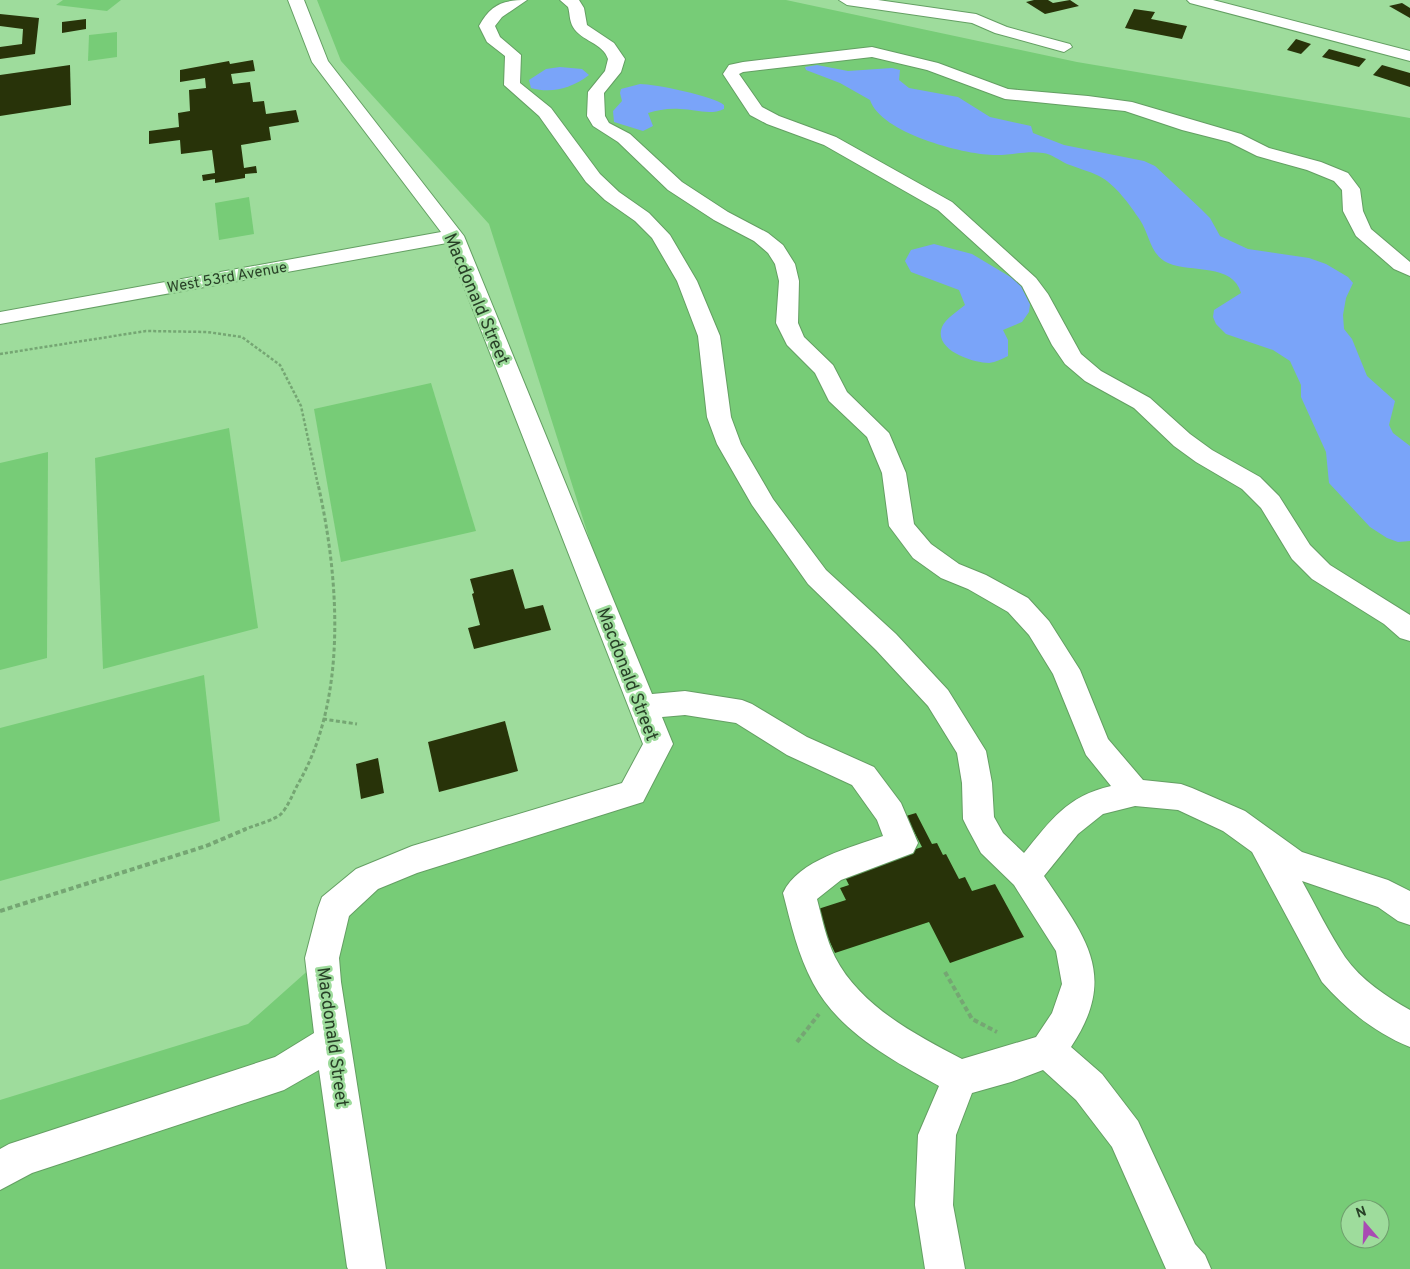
<svg xmlns="http://www.w3.org/2000/svg" width="1410" height="1269" font-family="Overpass,sans-serif">
  <style>
    .green { fill: #7c7; fill-rule: evenodd }
    .water { fill: #7aa4f9 }
    .building { fill: #283309 }
    .lines { fill: none; stroke-linecap: round; stroke-linejoin: round }
    .minor-casing { stroke: #649f63; stroke-width: 2 }
    .major-casing { stroke: #649f63; stroke-width: 2 }
    .path-far2 { stroke: #75a673; stroke-width: 2.5; stroke-dasharray: 3 2; stroke-linecap: butt }
    .path-far1 { stroke: #75a673; stroke-width: 3; stroke-dasharray: 4 2.5; stroke-linecap: butt }
    .path { stroke: #75a673; stroke-width: 4; stroke-dasharray: 5 3; stroke-linecap: butt }
    .minor { fill: #fff; fill-rule: evenodd }
    .major { fill: #fff; fill-rule: evenodd }
    .labels { text-anchor: middle; stroke-width: 5; stroke-linejoin: round; paint-order: stroke }
    .far-street-label { font-size: 15px; fill: #284127; stroke: #9edc9c }
    .street-label { font-size: 18px; fill: #284127; stroke: #9edc9c }
  </style>
  <rect width="100%" height="100%" fill="#9edc9c"/>
  <g class="green">
    <path d="M 63,0 L 121,0 L 107,11 L 56,5 Z"/>
    <path d="M 317,0 L 786,0 L 1077,62 L 1410,118 L 1410,1269 L 0,1269 L 0,1100 L 248,1024 L 322,958 L 367,879 L 632,793 L 658,744 L 643,707 L 489,224 L 341,61 ZM 1350,1209 L 1380,1209 L 1380,1239 L 1350,1239 Z"/>
    <path d="M 117,32 L 117,57 L 88,61 L 89,35 Z"/>
    <path d="M 249,197 L 254,234 L 219,240 L 215,203 Z"/>
    <path d="M 431,383 L 476,531 L 341,562 L 314,409 Z"/>
    <path d="M 229,428 L 258,628 L 103,669 L 95,458 Z"/>
    <path d="M 48,452 L 47,658 L 0,670 L 0,463 Z"/>
    <path d="M 204,675 L 220,821 L 0,881 L 0,728 Z"/>
  </g>
  <g class="water">
    <path d="M 817,65 L 848,71 L 892,68 L 900,70 L 899,80 L 909,88 L 958,97 L 990,117 L 1031,126 L 1033,133 L 1064,145 L 1144,161 L 1155,166 L 1201,209 L 1210,218 L 1220,236 L 1248,249 L 1309,258 L 1326,264 L 1348,277 L 1353,283 L 1346,298 L 1343,315 L 1344,329 L 1352,339 L 1367,376 L 1395,401 L 1389,425 L 1393,433 L 1410,446 L 1410,541 L 1398,542 L 1387,538 L 1370,527 L 1329,483 L 1326,452 L 1301,397 L 1301,385 L 1290,361 L 1273,350 L 1226,334 L 1216,324 L 1213,317 L 1214,310 L 1241,293 C 1233,263 1191,273 1168,263 C 1150,255 1150,235 1140,220 C 1130,205 1115,184 1099,176 C 1089,171 1077,168 1067,164 C 1059,160 1051,154 1043,153 C 1027,150 1009,156 993,155 C 962,154 881,133 870,100 L 840,83 L 806,70 L 805,67 Z"/>
    <path d="M 560,67 L 582,69 L 589,75 C 572,88 552,94 531,88 L 529,80 L 546,69 Z"/>
    <path d="M 640,84 C 655,84 714,96 724,105 L 724,109 C 709,116 695,109 680,109 C 669,108 658,110 648,113 L 653,126 L 643,131 L 614,122 L 613,111 L 622,101 L 620,93 L 621,89 Z"/>
    <path d="M 934,244 L 972,254 L 1019,282 L 1030,304 L 1029,312 L 1022,322 L 1003,330 L 1008,340 L 1008,356 C 1002,359 996,362 989,363 C 973,363 933,350 942,327 C 945,319 958,311 965,305 L 959,290 L 911,272 L 905,261 L 911,250 Z"/>
  </g>
  <g class="building">
    <path d="M 1034,0 L 1048,0 L 1053,3 L 1070,0 L 1079,6 L 1045,14 L 1026,2 Z"/>
    <path d="M 1402,3 L 1410,8 L 1410,18 L 1389,6 Z"/>
    <path d="M 1134,9 L 1155,12 L 1151,19 L 1187,26 L 1182,39 L 1125,28 Z"/>
    <path d="M 0,14 L 39,18 L 35,54 L 0,59 L 0,47 L 22,44 L 23,29 L 0,26 Z"/>
    <path d="M 86,19 L 86,29 L 62,33 L 62,22 Z"/>
    <path d="M 1296,39 L 1311,44 L 1301,54 L 1287,50 Z"/>
    <path d="M 1329,49 L 1366,59 L 1359,67 L 1322,57 Z"/>
    <path d="M 253,60 L 255,71 L 231,74 L 233,84 L 250,82 L 253,102 L 264,101 L 266,114 L 296,110 L 299,122 L 269,127 L 271,140 L 241,145 L 244,168 L 256,166 L 257,173 L 245,174 L 245,178 L 215,183 L 215,179 L 203,181 L 202,175 L 215,173 L 212,150 L 181,154 L 180,140 L 149,144 L 149,131 L 179,127 L 178,113 L 190,111 L 189,90 L 206,88 L 205,78 L 180,82 L 180,70 L 229,61 L 230,64 Z"/>
    <path d="M 70,65 L 71,105 L 0,116 L 0,75 Z"/>
    <path d="M 1382,65 L 1410,73 L 1410,87 L 1373,75 Z"/>
    <path d="M 513,569 L 525,609 L 543,605 L 551,630 L 474,649 L 468,628 L 480,625 L 472,594 L 474,593 L 470,579 Z"/>
    <path d="M 505,721 L 518,771 L 439,792 L 428,742 Z"/>
    <path d="M 378,758 L 384,793 L 361,799 L 356,764 Z"/>
    <path d="M 916,813 L 932,844 L 937,843 L 943,855 L 946,854 L 959,879 L 965,877 L 972,891 L 995,884 L 1024,937 L 950,963 L 929,922 L 835,953 L 815,910 L 846,900 L 840,888 L 849,885 L 843,873 L 922,847 L 906,816 Z"/>
  </g>
  <g class="lines">
    <g class="minor-casing">
      <g id="minor">
        <path d="M 288,0 L 304,0 L 328,61 L 464,236 L 652,694 L 685,691 L 742,700 L 752,704 L 807,737 L 874,767 L 901,803 L 918,843 L 913,853 L 841,880 L 817,899 C 822,918 826,939 835,957 C 860,1006 916,1035 962,1059 L 1036,1037 L 1052,1013 L 1062,984 L 1056,951 L 1014,885 L 981,853 L 968,829 L 963,819 L 962,783 L 957,753 L 928,706 L 876,650 L 808,584 L 752,505 L 717,444 L 707,417 L 698,336 L 677,281 L 652,238 L 635,221 L 605,200 L 586,182 L 539,116 L 504,85 L 505,56 L 487,42 L 479,26 C 491,4 503,0 527,0 L 502,17 L 495,26 L 500,37 L 521,55 L 520,83 L 551,108 L 600,174 L 619,192 L 649,213 L 670,235 L 697,281 L 720,336 L 731,417 L 741,444 L 773,499 L 826,570 L 896,634 L 948,690 L 986,751 L 992,783 L 994,817 L 1003,833 L 1024,853 C 1051,820 1067,796 1111,786 L 1086,755 L 1053,674 L 1029,635 L 1008,612 L 968,589 L 941,578 L 913,558 L 889,526 L 882,473 L 867,437 L 829,401 L 815,373 L 787,345 L 776,323 L 779,281 L 775,264 L 768,253 L 754,241 L 714,220 L 668,190 L 618,142 L 593,126 L 587,116 L 588,92 L 605,71 L 608,59 C 603,43 581,41 573,27 C 569,20 570,13 568,7 L 560,0 L 579,0 L 584,8 L 587,25 L 614,43 L 625,59 L 621,72 L 604,93 L 605,116 L 609,123 L 630,134 L 682,182 L 728,212 L 768,233 L 783,245 L 795,264 L 799,281 L 798,323 L 804,337 L 833,365 L 847,392 L 889,433 L 906,473 L 914,524 L 931,544 L 959,564 L 986,575 L 1028,598 L 1049,621 L 1080,670 L 1108,739 L 1143,780 L 1181,784 L 1192,788 L 1245,811 L 1302,852 L 1388,880 L 1410,891 L 1410,925 L 1398,921 L 1378,907 L 1302,881 C 1316,906 1329,933 1345,957 C 1361,980 1387,997 1410,1010 L 1410,1047 C 1375,1033 1347,1010 1322,982 L 1252,852 L 1223,831 L 1178,810 L 1135,806 L 1103,814 L 1078,834 L 1044,876 C 1085,937 1119,975 1071,1047 L 1102,1074 L 1138,1121 L 1195,1244 L 1205,1255 L 1211,1269 L 1166,1269 L 1112,1147 L 1076,1100 L 1043,1070 L 1011,1082 L 972,1093 L 956,1135 L 953,1205 L 965,1269 L 925,1269 L 915,1205 L 918,1135 L 939,1086 C 892,1060 839,1032 813,983 C 798,955 791,924 783,893 C 798,860 852,847 883,836 L 877,820 L 852,785 L 787,755 L 736,723 L 685,715 L 662,717 L 673,744 L 643,802 L 417,873 L 378,889 L 349,916 L 339,958 L 341,982 L 386,1269 L 348,1269 L 347,1267 L 319,1070 L 284,1090 L 32,1173 L 0,1190 L 0,1149 L 9,1144 L 275,1057 L 314,1033 L 305,958 L 318,908 L 322,897 L 356,869 L 412,846 L 622,783 L 643,744 L 447,243 L 0,324 L 0,312 L 441,232 L 312,62 Z"/>
        <path d="M 839,0 L 878,0 L 976,14 L 1007,27 L 1070,44 L 1072,47 L 1064,52 L 995,33 L 972,23 L 847,5 Z"/>
        <path d="M 872,47 L 938,63 L 1008,89 L 1088,96 L 1132,102 L 1241,134 L 1269,148 L 1321,162 L 1348,173 L 1360,189 L 1363,211 L 1371,229 L 1410,262 L 1410,276 L 1394,269 L 1356,236 L 1343,211 L 1342,190 L 1334,181 L 1307,170 L 1257,156 L 1229,142 L 1182,130 L 1125,111 L 1005,99 L 927,70 L 872,57 L 743,72 L 739,74 L 762,107 L 779,116 L 836,137 L 952,202 L 1036,278 L 1048,294 L 1081,354 L 1101,371 L 1150,398 L 1190,434 L 1212,450 L 1260,477 L 1279,496 L 1310,545 L 1330,565 L 1410,615 L 1410,641 L 1400,638 L 1384,624 L 1312,579 L 1292,559 L 1261,508 L 1242,489 L 1196,462 L 1174,446 L 1134,408 L 1085,381 L 1065,364 L 1052,345 L 1022,286 L 938,210 L 824,145 L 767,124 L 750,115 L 723,74 L 729,65 L 743,62 Z"/>
      </g>
    </g>
    <g class="major-casing">
      <path id="major" d="M 1187,0 L 1213,0 L 1410,51 L 1410,61 L 1190,3 Z"/>
    </g>
    <path class="path-far2" d="M 0,354 L 146,331 L 207,332 L 242,337 L 280,365 L 301,406 L 318,485"/>
    <g class="path-far1">
      <path d="M 323,719 L 357,724"/>
      <path d="M 243,830 C 252,826 275,820 281,814 C 288,807 293,793 298,784 C 348,698 339,578 318,484"/>
    </g>
    <g class="path">
      <path d="M 0,911 L 206,846 L 246,829"/>
      <path d="M 945,972 L 972,1019 L 997,1032"/>
      <path d="M 797,1042 L 819,1014"/>
    </g>
    <use href="#minor" class="minor"/>
    <use href="#major" class="major"/>
  </g>
  <g class="labels">
    <g class="far-street-label">
      <text transform="translate(227 277) rotate(-10)" y="5">West 53rd Avenue</text>
    </g>
    <g class="street-label">
      <text transform="translate(477 299) rotate(67)" y="6">Macdonald Street</text>
      <text transform="translate(628 674) rotate(69)" y="6">Macdonald Street</text>
      <text transform="translate(333 1037) rotate(82)" y="6">Macdonald Street</text>
    </g>
  </g>
  <g transform="translate(1365 1224) rotate(341)"><circle r="24" fill="#9edc9c" stroke="#6f9e6d"/>
  <path d="M0-4L9 19L0 12L-9 19Z" fill="#a94ab3"/>
  <text y="-8" font-size="14" font-weight="bold" text-anchor="middle" fill="#284127">N</text>
  </g>
</svg>
